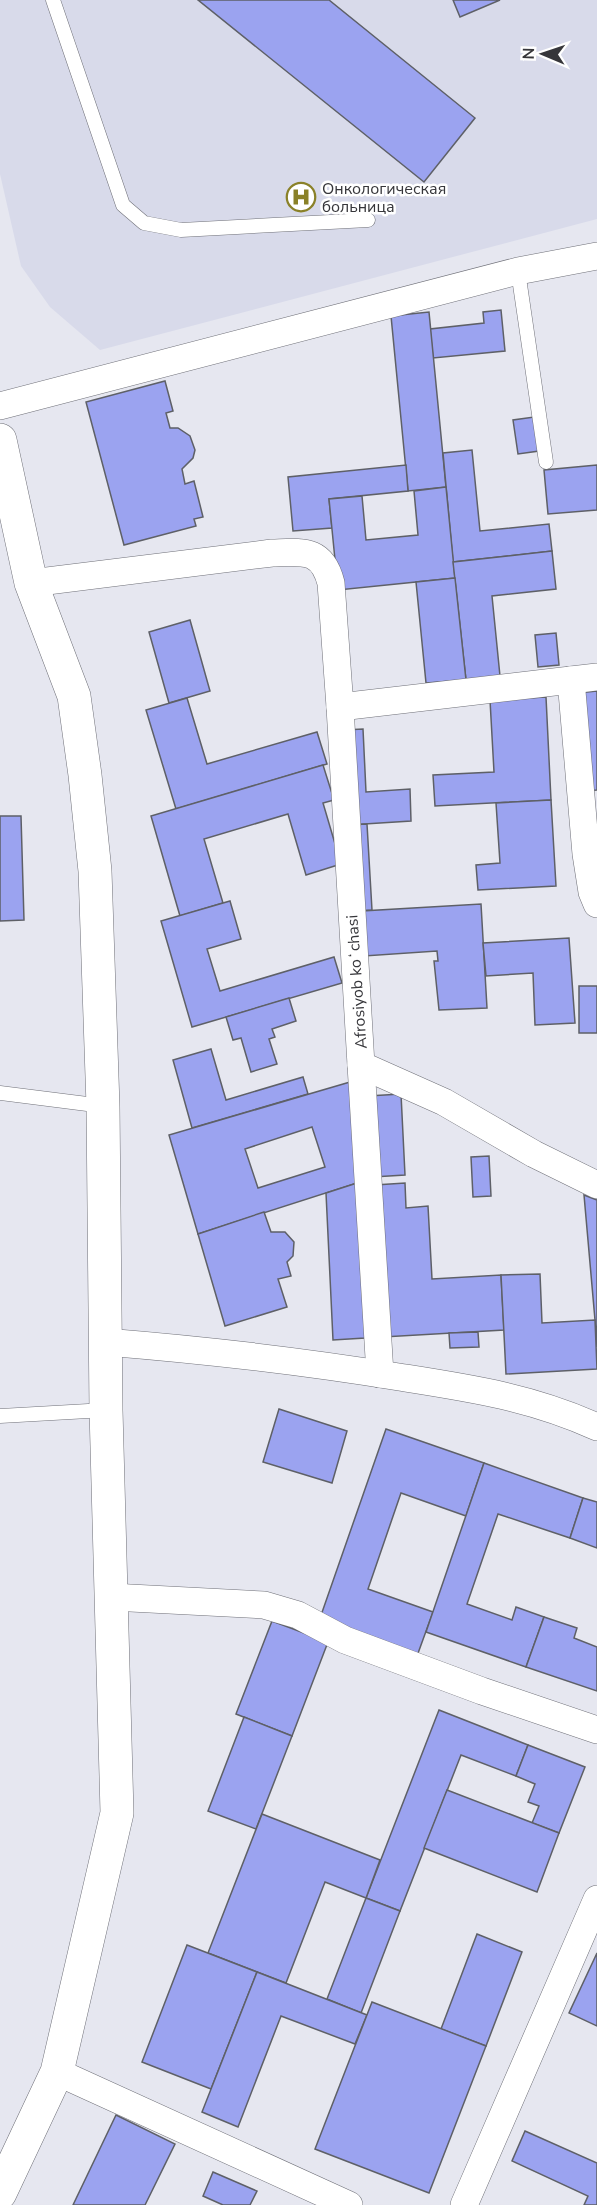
<svg xmlns="http://www.w3.org/2000/svg" width="597" height="2205" font-family="'Nunito Sans',sans-serif">
  <style>
    .built { fill: #d8daea }
    .building { fill: #9ba3f0; stroke: #5e6067; stroke-width: 1.5; fill-rule: evenodd }
    .lines { fill: none; stroke-linecap: round; stroke-linejoin: round }
    .service-casing { stroke: #6f7078; stroke-width: 15 }
    .minor-casing { stroke: #6f7078; stroke-width: 28 }
    .tertiary-casing { stroke: #6f7078; stroke-width: 34 }
    .service { stroke: #fff; stroke-width: 14 }
    .minor { stroke: #fff; stroke-width: 27 }
    .tertiary { stroke: #fff; stroke-width: 33 }
    .labels { text-anchor: middle; stroke-width: 5; stroke-linejoin: round; paint-order: stroke }
    .poi-label { font-size: 16px; fill: #36363a; stroke: #fff; text-anchor: start }
    .street-label { font-size: 16px; fill: #36363a; stroke: #fff }
  </style>
  <rect width="100%" height="100%" fill="#e6e7f0"/>
  <path class="built" d="M 0,0 L 597,0 L 597,219 L 100,350 L 50,307 L 21,266 L 0,174 Z"/>
  <g class="building">
    <path d="M 198,0 L 329,0 L 475,118 L 424,182 Z"/>
    <path d="M 453,0 L 500,0 L 460,17 Z"/>
    <path d="M 501,310 L 505,351 L 433,358 L 430,329 L 484,323 L 483,312 Z"/>
    <path d="M 429,312 L 446,487 L 408,491 L 391,316 Z"/>
    <path d="M 165,381 L 173,411 L 166,413 L 170,428 L 178,428 L 190,436 L 195,450 L 193,458 L 182,469 L 185,484 L 194,481 L 203,517 L 194,519 L 196,526 L 124,545 L 86,402 Z"/>
    <path d="M 534,417 L 539,451 L 518,454 L 513,420 Z"/>
    <path d="M 472,450 L 480,531 L 549,524 L 552,551 L 453,562 L 443,453 Z"/>
    <path d="M 406,465 L 408,491 L 329,499 L 332,528 L 293,531 L 288,477 Z"/>
    <path d="M 597,465 L 597,510 L 548,514 L 544,470 Z"/>
    <path d="M 446,487 L 455,578 L 338,590 L 329,499 L 362,496 L 366,540 L 418,535 L 414,491 Z"/>
    <path d="M 552,551 L 556,589 L 492,596 L 500,676 L 466,680 L 453,562 Z"/>
    <path d="M 455,578 L 466,680 L 426,683 L 416,582 Z"/>
    <path d="M 190,620 L 210,691 L 169,703 L 149,632 Z"/>
    <path d="M 556,633 L 559,665 L 538,667 L 535,635 Z"/>
    <path d="M 597,691 L 597,790 L 587,791 L 577,693 Z"/>
    <path d="M 546,697 L 551,800 L 435,806 L 433,775 L 494,772 L 490,700 Z"/>
    <path d="M 187,698 L 207,764 L 317,732 L 327,764 L 176,809 L 146,710 Z"/>
    <path d="M 363,729 L 366,792 L 410,789 L 411,821 L 349,825 L 344,730 Z"/>
    <path d="M 323,765 L 334,800 L 323,803 L 341,864 L 306,875 L 288,814 L 204,839 L 223,903 L 180,916 L 151,816 Z"/>
    <path d="M 551,800 L 556,886 L 478,890 L 476,865 L 500,863 L 496,803 Z"/>
    <path d="M 0,816 L 21,816 L 24,920 L 0,921 Z"/>
    <path d="M 367,824 L 372,910 L 355,911 L 349,825 Z"/>
    <path d="M 230,901 L 241,939 L 207,949 L 220,991 L 334,957 L 342,983 L 192,1027 L 161,921 Z"/>
    <path d="M 481,904 L 487,1008 L 439,1010 L 434,961 L 438,961 L 437,951 L 364,956 L 362,911 Z"/>
    <path d="M 569,938 L 575,1023 L 535,1025 L 533,973 L 486,976 L 483,943 Z"/>
    <rect x="579" y="986" width="18" height="47"/>
    <path d="M 289,998 L 296,1021 L 272,1029 L 275,1037 L 269,1039 L 277,1064 L 251,1072 L 241,1038 L 233,1040 L 226,1017 Z"/>
    <path d="M 211,1049 L 226,1100 L 303,1077 L 308,1094 L 192,1128 L 173,1060 Z"/>
    <path d="M 350,1082 L 357,1183 L 198,1234 L 169,1135 ZM 312,1127 L 325,1167 L 258,1188 L 245,1149 Z"/>
    <path d="M 401,1094 L 405,1175 L 373,1177 L 368,1096 Z"/>
    <path d="M 489,1156 L 491,1196 L 473,1197 L 471,1157 Z"/>
    <path d="M 357,1183 L 365,1338 L 333,1340 L 326,1193 Z"/>
    <path d="M 405,1183 L 406,1208 L 428,1206 L 432,1279 L 501,1275 L 504,1330 L 383,1337 L 375,1185 Z"/>
    <path d="M 584,1195 L 597,1200 L 597,1347 L 595,1320 Z"/>
    <path d="M 264,1212 L 271,1232 L 285,1232 L 294,1242 L 293,1256 L 287,1262 L 291,1276 L 278,1279 L 287,1307 L 225,1326 L 198,1234 Z"/>
    <path d="M 540,1274 L 542,1323 L 595,1320 L 597,1369 L 506,1374 L 501,1275 Z"/>
    <path d="M 478,1332 L 479,1347 L 450,1348 L 449,1333 Z"/>
    <path d="M 279,1409 L 347,1431 L 332,1483 L 263,1462 Z"/>
    <path d="M 386,1429 L 484,1463 L 466,1516 L 401,1493 L 368,1589 L 433,1612 L 417,1656 L 319,1621 Z"/>
    <path d="M 484,1463 L 583,1498 L 570,1538 L 498,1514 L 467,1604 L 512,1620 L 516,1607 L 544,1617 L 526,1667 L 426,1632 Z"/>
    <path d="M 583,1498 L 597,1502 L 597,1548 L 570,1538 Z"/>
    <path d="M 544,1617 L 577,1628 L 574,1638 L 597,1647 L 597,1691 L 526,1667 Z"/>
    <path d="M 272,1621 L 328,1642 L 292,1736 L 236,1714 Z"/>
    <path d="M 439,1710 L 528,1745 L 516,1776 L 461,1755 L 400,1911 L 366,1898 Z"/>
    <path d="M 244,1717 L 292,1736 L 256,1829 L 208,1811 Z"/>
    <path d="M 528,1745 L 585,1767 L 559,1833 L 532,1823 L 539,1806 L 528,1802 L 535,1784 L 516,1776 Z"/>
    <path d="M 447,1790 L 559,1833 L 537,1892 L 424,1848 Z"/>
    <path d="M 262,1814 L 380,1860 L 366,1898 L 325,1882 L 286,1983 L 208,1953 Z"/>
    <path d="M 366,1898 L 400,1911 L 361,2013 L 327,1999 Z"/>
    <path d="M 477,1934 L 522,1952 L 486,2046 L 441,2029 Z"/>
    <path d="M 187,1945 L 257,1972 L 211,2089 L 142,2062 Z"/>
    <path d="M 597,1953 L 597,2026 L 569,2013 Z"/>
    <path d="M 257,1972 L 367,2015 L 355,2044 L 281,2016 L 238,2127 L 202,2112 Z"/>
    <path d="M 372,2002 L 486,2046 L 429,2193 L 315,2149 Z"/>
    <path d="M 116,2115 L 175,2144 L 145,2205 L 73,2205 Z"/>
    <path d="M 525,2131 L 597,2163 L 597,2205 L 584,2205 L 588,2196 L 512,2161 Z"/>
    <path d="M 213,2172 L 257,2191 L 250,2205 L 223,2205 L 203,2196 Z"/>
  </g>
  <g class="lines">
    <g class="service-casing">
      <g id="service">
        <path d="M 53,0 L 123,205 L 144,223 L 181,230 L 368,220"/>
        <path d="M 518,271 L 546,462"/>
        <path d="M 0,1093 L 103,1106"/>
        <path d="M 0,1416 L 106,1410"/>
      </g>
    </g>
    <g class="minor-casing">
      <g id="minor">
        <path d="M 0,406 L 518,271 L 597,256"/>
        <path d="M 31,583 L 272,553 C 303,552 322,548 331,583 L 340,707 L 571,680 L 586,854 L 592,892 L 597,904"/>
        <path d="M 571,680 L 597,677"/>
        <path d="M 340,707 L 361,1065 L 444,1102 L 534,1154 L 597,1185"/>
        <path d="M 361,1065 L 380,1374"/>
        <path d="M 105,1342 C 204,1350 301,1361 399,1377 C 469,1388 531,1397 597,1427"/>
        <path d="M 111,1597 L 264,1605 L 298,1615 L 345,1640 L 482,1691 L 597,1730"/>
        <path d="M 57,2072 L 349,2205"/>
        <path d="M 464,2205 L 597,1899"/>
      </g>
    </g>
    <g class="tertiary-casing">
      <path id="tertiary" d="M 0,440 L 31,583 L 74,696 L 85,775 L 95,871 L 103,1106 L 106,1410 L 117,1813 L 57,2072 L 0,2193"/>
    </g>
    <use href="#service" class="service"/>
    <use href="#minor" class="minor"/>
    <use href="#tertiary" class="tertiary"/>
  </g>
  <defs>
    <g id="hospital-ring" transform="scale(1.5)"><circle r="9.5" fill="#fff" stroke="#8a8128" stroke-width="1.5"/><path d="M-5-5h3v3.5h4V-5h3V5h-3V1.5h-4V5h-3Z" fill="#8a8128"/></g>
  </defs>
  <g fill-rule="evenodd">
    <use href="#hospital-ring" x="301" y="197"/>
  </g>
  <g class="labels">
    <g class="poi-label">
      <text x="322" y="194">Онкологическая<tspan x="322" dy="18">больница</tspan></text>
    </g>
    <g class="street-label">
      <text transform="translate(356 982) rotate(-94)" y="6">Afrosiyob koʻchasi</text>
    </g>
  </g>
  <g transform="translate(543 54) rotate(272)" stroke="#ffffff" stroke-width="4.5" paint-order="stroke">
  <path d="M0-4.5L10 22L0 15L-10 22Z" fill="#36363a"/>
  <text y="-9" font-size="16" font-weight="bold" text-anchor="middle" fill="#36363a">N</text>
  </g>
</svg>
